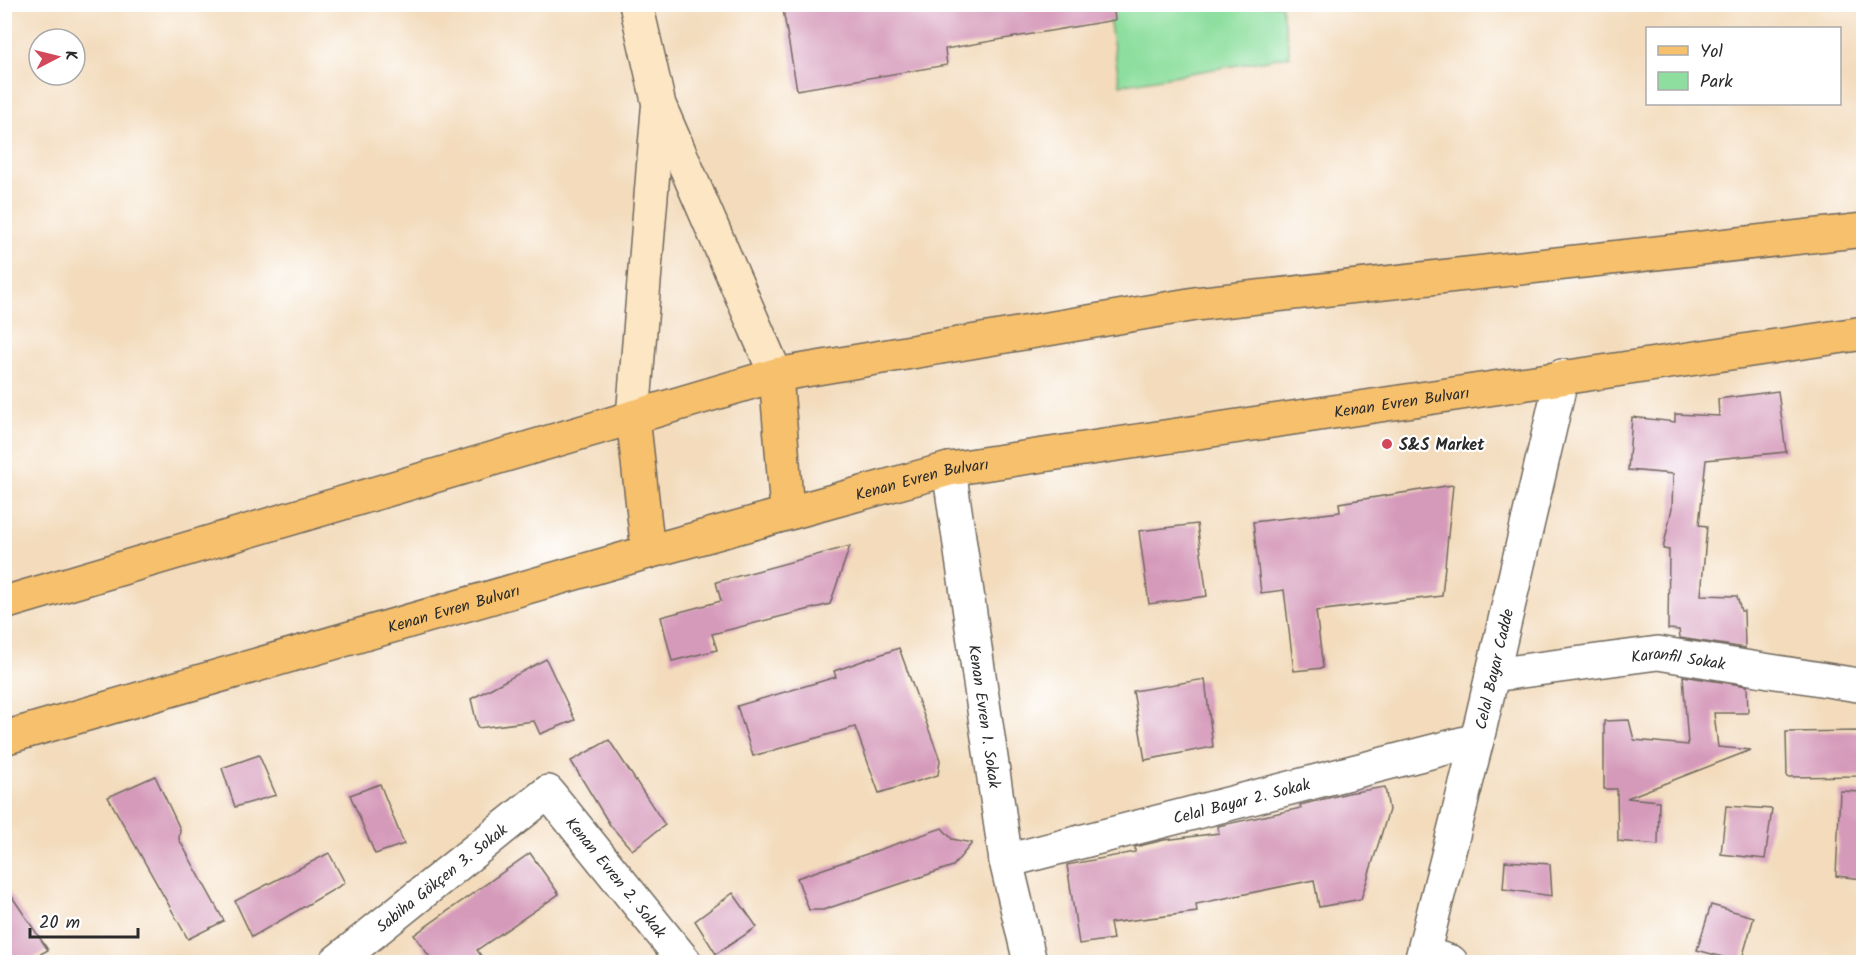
<svg xmlns="http://www.w3.org/2000/svg" width="1868" height="967" font-family="Kalam,sans-serif">
  <style>
    .green { fill: #8edf9f; stroke: #5c8565; stroke-width: 1.5 }
    .building { fill: #d59aba }
    .lines { fill: none; stroke-linecap: round; stroke-linejoin: round }
    .street-casing { stroke: #71695e; stroke-width: 36 }
    .secondary-casing { stroke: #71695e; stroke-width: 36 }
    .primary-casing { stroke: #71695e; stroke-width: 36 }
    .street { stroke: #fff; stroke-width: 33 }
    .secondary { stroke: #fce6c4; stroke-width: 33 }
    .primary { stroke: #f7c06c; stroke-width: 33 }
    .poi-dot { fill: #d1495b; stroke: #fff; stroke-width: 2 }
    .labels { text-anchor: middle; stroke-width: 4.5; stroke-linejoin: round; paint-order: stroke }
    .street-label { font-size: 16px; fill: #2b2b2b; stroke: #fff }
    .poi-label { font-size: 16px; font-weight: bold; fill: #2b2b2b; stroke: #fff; text-anchor: start }
  </style>
  <rect width="100%" height="100%" fill="#fff"/>
  <filter id="ink" filterUnits="userSpaceOnUse"><feTurbulence type="fractalNoise" baseFrequency=".0167" numOctaves="2"/><feDisplacementMap in="SourceGraphic" scale="12" xChannelSelector="R" yChannelSelector="G"/><feConvolveMatrix kernelMatrix="1 2 1 2 8 2 1 2 1" color-interpolation-filters="sRGB"/></filter>
  <filter id="wash" filterUnits="userSpaceOnUse"><feTurbulence type="fractalNoise" baseFrequency=".008" numOctaves="4" result="noise"/><feDisplacementMap in="SourceGraphic" scale="24" xChannelSelector="R" yChannelSelector="G"/><feGaussianBlur stdDeviation="1.35" result="paint"/><feColorMatrix in="noise" values="0 0 0 0 0 0 0 0 0 0 0 0 0 0 0 0 0 1.4 0 .05"/><feComposite in="paint" operator="in"/></filter>
  <g filter="url(#wash)">
    <rect width="100%" height="100%" fill="#f3dbbc"/>
    <path class="green" d="M 1107,5 L 1281,5 L 1290,56 L 1120,85 Z"/>
    <g id="blocks">
      <g class="building">
        <path d="M 782,4 L 1113,4 L 1115,20 L 945,49 L 947,65 L 797,90 Z"/>
        <path d="M 1778,391 L 1786,452 L 1706,460 L 1699,525 L 1707,526 L 1701,595 L 1737,596 L 1741,611 L 1744,611 L 1745,648 L 1680,638 L 1679,630 L 1668,629 L 1669,550 L 1663,549 L 1672,508 L 1673,474 L 1628,470 L 1632,417 L 1675,422 L 1675,414 L 1719,416 L 1718,399 Z"/>
        <path d="M 1453,485 L 1442,596 L 1316,611 L 1323,668 L 1294,671 L 1284,590 L 1261,593 L 1253,522 L 1340,512 L 1339,503 Z"/>
        <path d="M 1197,524 L 1207,596 L 1149,604 L 1139,531 Z"/>
        <path d="M 850,546 L 830,604 L 712,634 L 717,650 L 672,661 L 661,617 L 721,601 L 716,582 Z"/>
        <path d="M 899,648 L 940,760 L 938,775 L 879,793 L 855,727 L 753,756 L 737,706 L 836,677 L 834,671 Z"/>
        <path d="M 546,659 L 575,720 L 540,734 L 534,721 L 478,728 L 471,699 Z"/>
        <path d="M 1683,676 L 1747,686 L 1748,713 L 1714,713 L 1718,747 L 1751,750 L 1627,798 L 1659,801 L 1658,845 L 1618,841 L 1617,789 L 1604,789 L 1604,721 L 1629,720 L 1634,740 L 1688,745 Z"/>
        <path d="M 1205,679 L 1213,747 L 1145,760 L 1133,691 Z"/>
        <path d="M 1863,731 L 1863,776 L 1787,777 L 1786,732 Z"/>
        <path d="M 609,740 L 665,825 L 632,850 L 610,825 L 571,761 Z"/>
        <path d="M 259,755 L 276,795 L 235,807 L 222,768 Z"/>
        <path d="M 155,776 L 180,829 L 179,839 L 224,921 L 188,939 L 108,797 Z"/>
        <path d="M 380,784 L 404,844 L 375,854 L 350,795 Z"/>
        <path d="M 1385,787 L 1389,810 L 1361,899 L 1319,907 L 1314,880 L 1196,904 L 1197,912 L 1110,923 L 1113,939 L 1079,944 L 1067,865 L 1135,852 L 1135,847 L 1164,840 L 1219,833 L 1218,826 L 1301,808 L 1300,805 L 1348,793 Z"/>
        <path d="M 1840,791 L 1863,792 L 1863,879 L 1836,876 Z"/>
        <path d="M 1726,806 L 1772,809 L 1765,859 L 1721,854 Z"/>
        <path d="M 942,828 L 952,839 L 972,843 L 953,866 L 823,910 L 809,910 L 797,878 Z"/>
        <path d="M 329,853 L 345,883 L 252,937 L 235,901 Z"/>
        <path d="M 530,853 L 559,894 L 477,950 L 486,963 L 434,963 L 414,935 Z"/>
        <path d="M 1505,861 L 1550,864 L 1552,896 L 1503,889 Z"/>
        <path d="M 4,885 L 48,950 L 24,963 L 4,963 Z"/>
        <path d="M 733,893 L 757,927 L 716,954 L 695,921 Z"/>
        <path d="M 1711,905 L 1754,917 L 1741,962 L 1697,950 Z"/>
      </g>
    </g>
  </g>
  <g filter="url(#ink)">
    <use href="#blocks" fill-opacity="0" stroke="#71695e" stroke-width="1.5"/>
    <g class="lines">
      <g class="street-casing">
        <g id="street">
          <path id="s1" d="M 949,469 L 1006,861 L 1030,962"/>
          <path id="s2" d="M 1492,675 L 1658,653 L 1864,686"/>
          <path id="s3" d="M 1006,861 L 1477,740"/>
          <path d="M 1425,954 L 1451,962"/>
          <path id="s4" d="M 336,962 L 548,792 L 685,962"/>
          <path id="s5" d="M 1421,962 L 1477,740 L 1562,376"/>
        </g>
      </g>
      <g class="secondary-casing">
        <g id="secondary">
          <path d="M 636,4 L 659,105 L 776,375"/>
          <path d="M 633,417 L 658,110"/>
        </g>
      </g>
      <g class="primary-casing">
        <g id="primary">
          <path d="M 776,375 L 787,512"/>
          <path d="M 633,417 L 648,552"/>
          <path d="M 4,603 L 776,375 L 1195,304 L 1864,230"/>
          <path id="s6" d="M 4,738 L 648,552 L 949,469 L 1864,333"/>
        </g>
      </g>
      <use href="#street" class="street"/>
      <use href="#secondary" class="secondary"/>
      <use href="#primary" class="primary"/>
    </g>
  </g>
  <circle class="poi-dot" cx="1387" cy="444" r="6"/>
  <g class="labels">
    <g class="street-label">
      <text dy="6" stroke="none"><textPath href="#s6" startOffset="1440">Kenan Evren Bulvarı</textPath></text>
      <text dy="6" stroke="none"><textPath href="#s6" startOffset="954">Kenan Evren Bulvarı</textPath></text>
      <text dy="6" stroke="none"><textPath href="#s6" startOffset="468">Kenan Evren Bulvarı</textPath></text>
      <text dy="6" stroke="none"><textPath href="#s2" startOffset="188">Karanfil Sokak</textPath></text>
      <text dy="6" stroke="none"><textPath href="#s5" startOffset="302">Celal Bayar Cadde</textPath></text>
      <text dy="6" stroke="none"><textPath href="#s1" startOffset="250">Kenan Evren 1. Sokak</textPath></text>
      <text dy="6" stroke="none"><textPath href="#s3" startOffset="243">Celal Bayar 2. Sokak</textPath></text>
      <text dy="6" stroke="none"><textPath href="#s4" startOffset="135">Sabiha Gökçen 3. Sokak</textPath></text>
      <text dy="6" stroke="none"><textPath href="#s4" startOffset="381">Kenan Evren 2. Sokak</textPath></text>
    </g>
    <g class="poi-label">
      <text x="1399" y="450">S&amp;S Market</text>
    </g>
  </g>
  <rect width="1868" height="967" fill="none" stroke="#fff" stroke-width="24"/>
  <rect x="1646" y="27" width="195" height="78" fill="#ffffff" stroke="#aaaaaa" stroke-width="1.5"/>
  <rect x="1658" y="46" width="30" height="9" fill="#f7c06c" stroke="#aaaaaa" stroke-width="1.5"/>
  <text x="1700" y="57" font-size="18" fill="#2b2b2b">Yol</text>
  <rect x="1658" y="72" width="30" height="18" fill="#8edf9f" stroke="#aaaaaa" stroke-width="1.5"/>
  <text x="1700" y="87" font-size="18" fill="#2b2b2b">Park</text>
  <g transform="translate(57 57) rotate(83)"><circle r="28" fill="#ffffff" stroke="#aaaaaa" stroke-width="1.5"/>
  <path d="M0-4.5L10 22L0 15L-10 22Z" fill="#d1495b"/>
  <text y="-9" font-size="16" font-weight="bold" text-anchor="middle" fill="#2b2b2b">K</text>
  </g>
  <path d="M30 928v9h108v-9" fill="none" stroke="#2b2b2b" stroke-width="3"/>
  <text x="39" y="928" font-size="18" fill="#2b2b2b" stroke="#ffffff" stroke-width="4.5" paint-order="stroke">20 m</text>
</svg>
